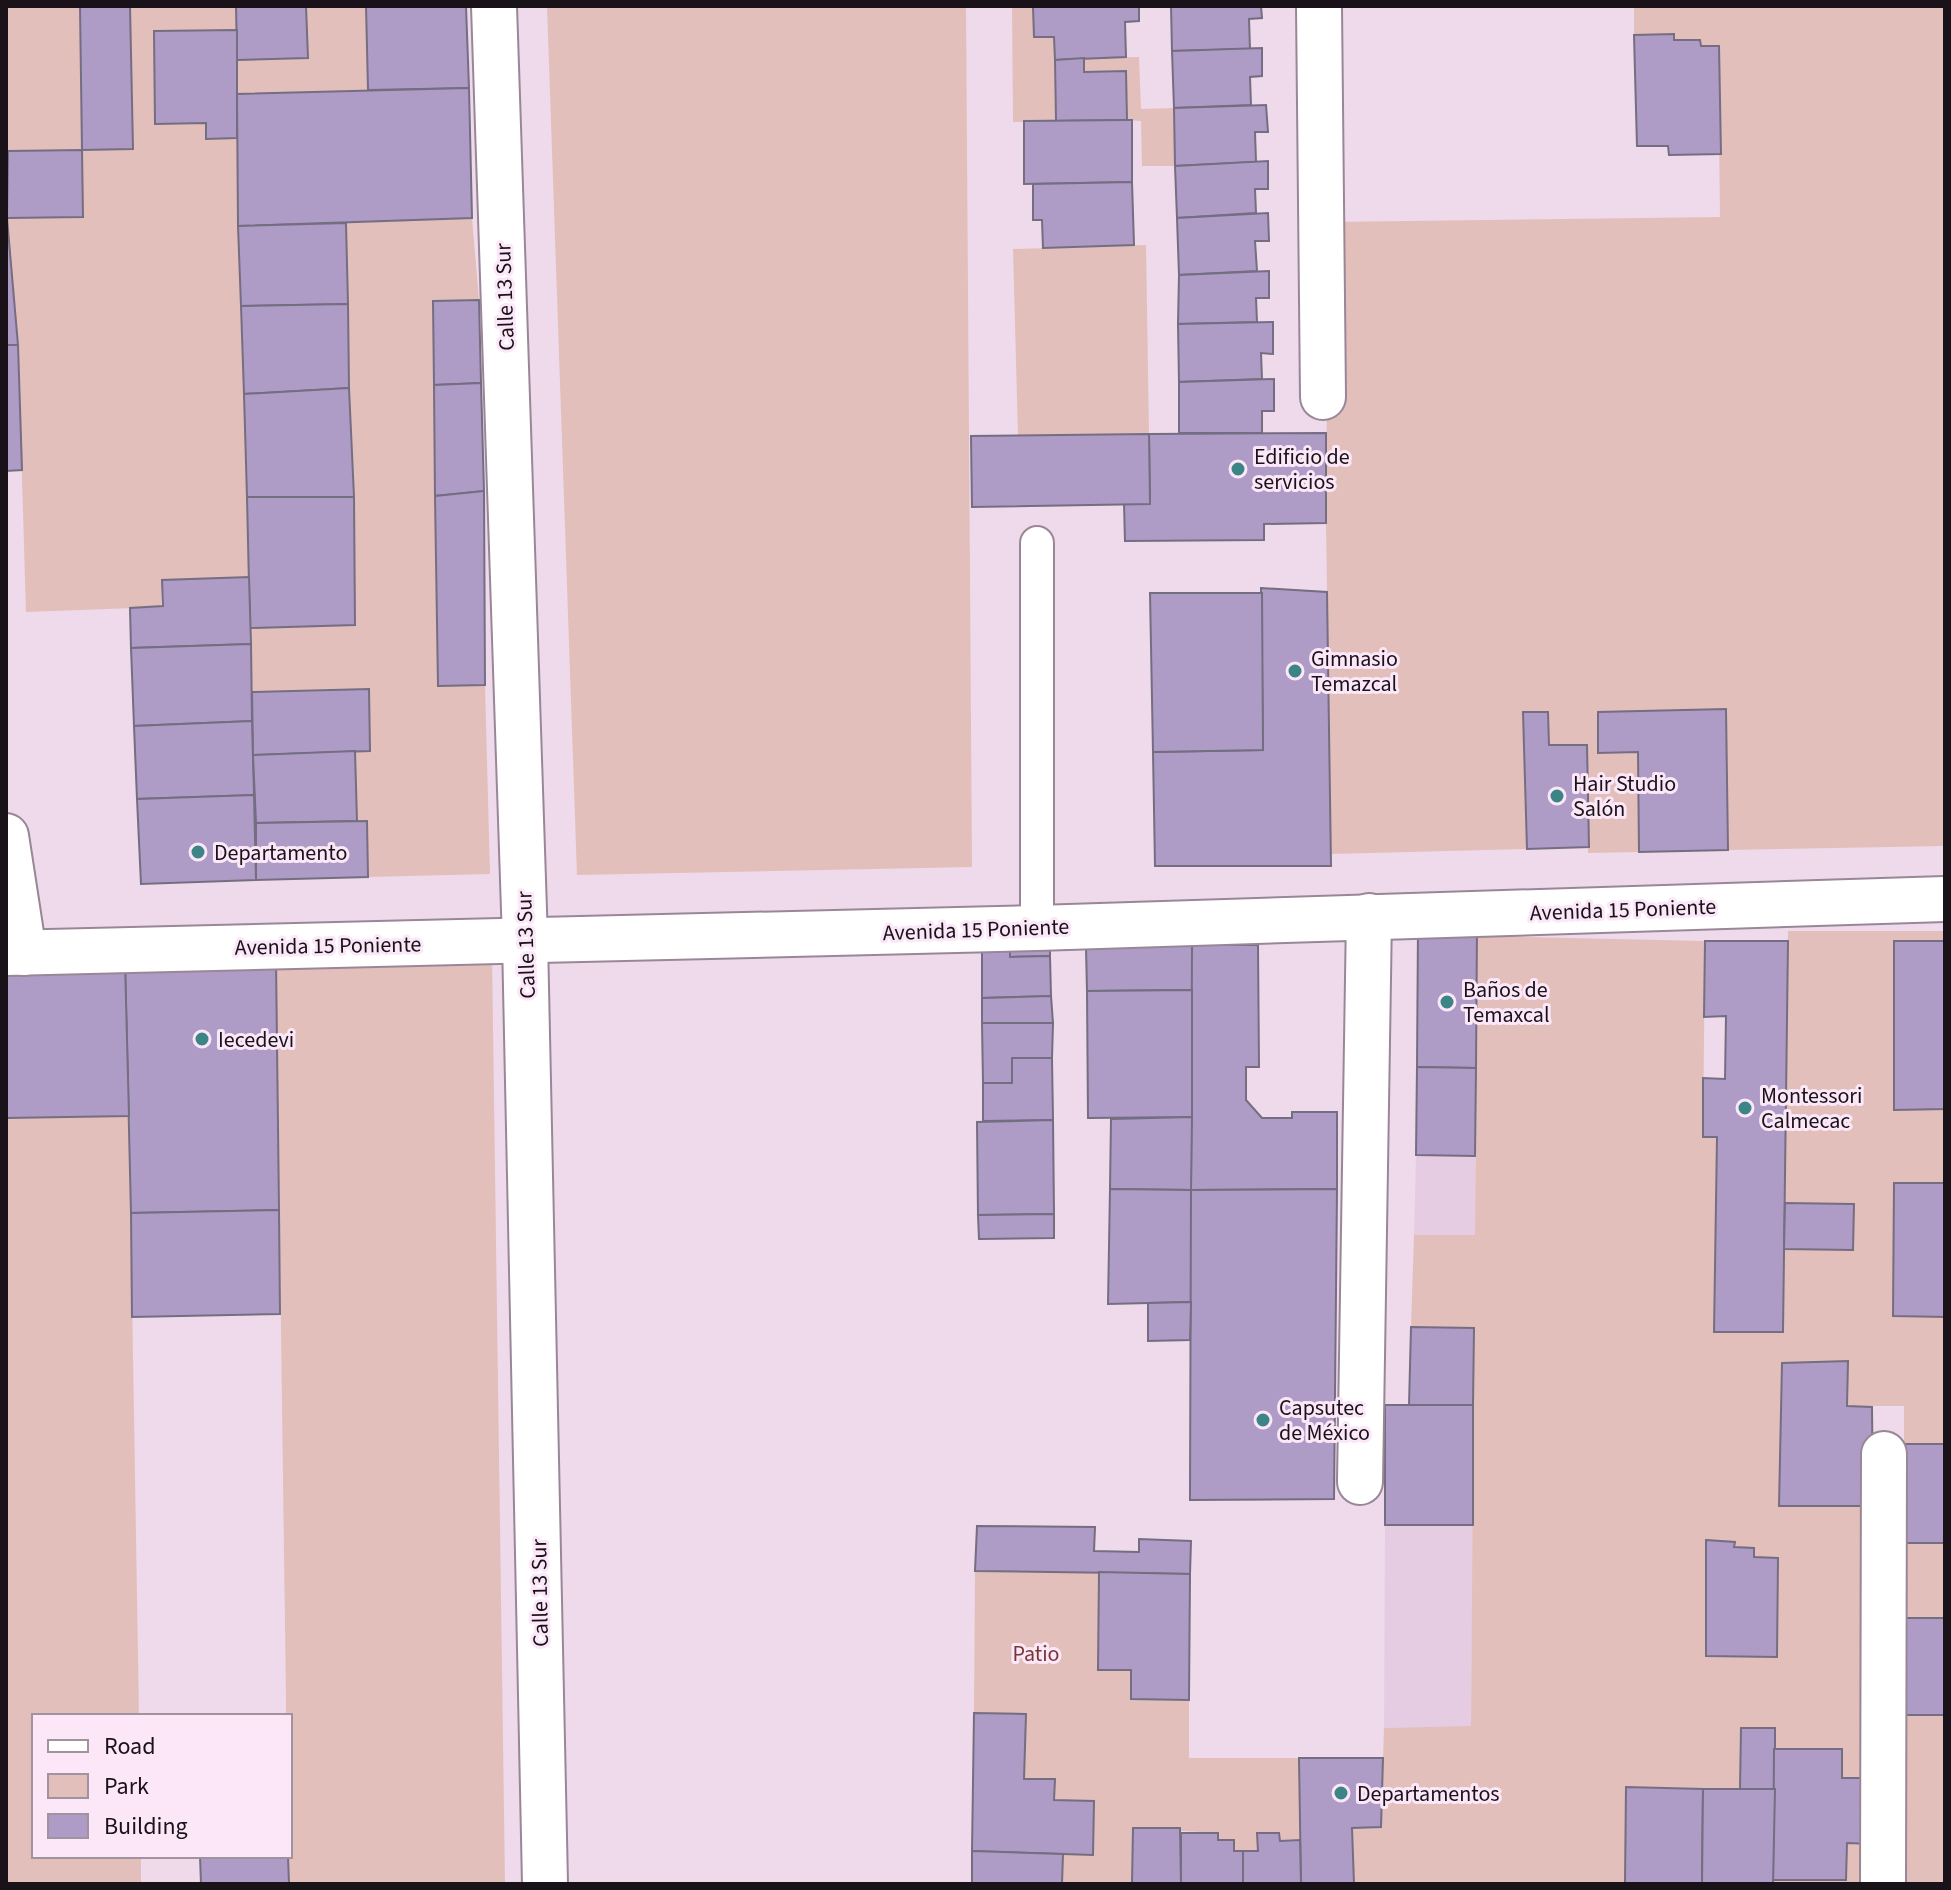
<svg xmlns="http://www.w3.org/2000/svg" width="1951" height="1890" font-family="'Source Sans 3',sans-serif">
  <style>
    .built { fill: #e6cce2 }
    .green { fill: #e2bfbb; fill-rule: evenodd }
    .building { fill: #ae9cc6; stroke: #756d81; stroke-width: 2 }
    .lines { fill: none; stroke-linecap: round; stroke-linejoin: round }
    .lane-casing { stroke: #998797; stroke-width: 36 }
    .street-casing { stroke: #998797; stroke-width: 48 }
    .lane { stroke: #fff; stroke-width: 32 }
    .street { stroke: #fff; stroke-width: 44 }
    .poi-dot { fill: #3c8485; stroke: #fbe7f8; stroke-width: 3 }
    .labels { text-anchor: middle; stroke-width: 6; stroke-linejoin: round; paint-order: stroke }
    .street-label { font-size: 22px; fill: #191218; stroke: #fbe7f8 }
    .poi-label { font-size: 22px; fill: #191218; stroke: #fbe7f8; text-anchor: start }
    .park-label { font-size: 22px; fill: #793734; stroke: #fbe7f8 }
  </style>
  <rect width="100%" height="100%" fill="#eedaeb"/>
  <g class="built">
    <path d="M 1416,1155 L 1475,1156 L 1475,1236 L 1414,1235 Z"/>
    <path d="M 1385,1525 L 1473,1525 L 1471,1727 L 1384,1728 Z"/>
  </g>
  <g class="green">
    <path d="M 6,6 L 80,6 L 83,150 L 133,148 L 130,6 L 236,6 L 237,30 L 154,31 L 155,123 L 206,123 L 206,139 L 237,138 L 249,577 L 162,580 L 161,607 L 26,612 L 18,345 L 6,218 ZM 8,151 L 82,151 L 82,217 L 8,218 Z"/>
    <path d="M 306,6 L 366,6 L 368,90 L 237,94 L 237,60 L 307,58 Z"/>
    <path d="M 547,6 L 966,6 L 972,867 L 577,875 Z"/>
    <path d="M 1012,6 L 1060,6 L 1033,8 L 1034,37 L 1054,37 L 1056,121 L 1013,122 Z"/>
    <path d="M 1634,6 L 1945,6 L 1945,846 L 1728,850 L 1726,709 L 1598,712 L 1599,753 L 1638,752 L 1639,852 L 1588,853 L 1587,745 L 1549,745 L 1548,713 L 1524,712 L 1527,849 L 1331,854 L 1326,523 L 1328,222 L 1720,217 L 1718,46 L 1701,46 L 1700,40 L 1674,40 L 1674,34 L 1634,35 Z"/>
    <path d="M 1139,57 L 1141,109 L 1174,108 L 1175,166 L 1142,166 L 1141,121 L 1127,120 L 1126,72 L 1084,72 L 1084,58 Z"/>
    <path d="M 472,218 L 479,300 L 433,302 L 438,686 L 485,685 L 490,874 L 368,877 L 367,821 L 357,821 L 355,751 L 368,689 L 252,692 L 250,628 L 355,625 L 346,223 Z"/>
    <path d="M 1146,245 L 1149,434 L 1018,436 L 1013,249 Z"/>
    <path d="M 1788,931 L 1945,931 L 1945,941 L 1894,942 L 1894,1109 L 1945,1109 L 1945,1183 L 1894,1184 L 1893,1316 L 1945,1317 L 1945,1444 L 1904,1444 L 1904,1406 L 1847,1406 L 1847,1362 L 1782,1363 L 1779,1506 L 1873,1506 L 1873,1778 L 1842,1778 L 1842,1749 L 1774,1749 L 1740,1789 L 1626,1787 L 1625,1884 L 1354,1884 L 1352,1828 L 1381,1827 L 1384,1728 L 1471,1726 L 1474,1329 L 1411,1327 L 1414,1235 L 1475,1235 L 1477,936 L 1705,941 L 1703,1136 L 1717,1137 L 1714,1332 L 1783,1332 L 1784,1249 L 1852,1250 L 1854,1204 L 1785,1203 ZM 1706,1541 L 1734,1542 L 1734,1547 L 1754,1548 L 1754,1557 L 1778,1558 L 1777,1657 L 1706,1655 Z"/>
    <path d="M 492,955 L 505,1884 L 289,1884 L 290,1716 L 286,1716 L 286,1699 L 276,960 Z"/>
    <path d="M 129,1116 L 139,1716 L 34,1716 L 34,1856 L 141,1856 L 141,1884 L 6,1884 L 6,1118 Z"/>
    <path d="M 1902,1543 L 1945,1543 L 1945,1618 L 1901,1618 Z"/>
    <path d="M 975,1571 L 1099,1572 L 1099,1669 L 1131,1670 L 1131,1699 L 1189,1700 L 1189,1758 L 1299,1758 L 1300,1840 L 1280,1841 L 1278,1833 L 1257,1833 L 1258,1851 L 1234,1851 L 1218,1840 L 1218,1833 L 1133,1828 L 1132,1884 L 1062,1884 L 1063,1854 L 1093,1854 L 1094,1801 L 1054,1800 L 1055,1779 L 1024,1779 L 1026,1714 L 974,1713 Z"/>
    <path d="M 1899,1715 L 1945,1715 L 1945,1884 L 1890,1884 Z"/>
    <path d="M 1847,1843 L 1872,1844 L 1871,1884 L 1773,1884 L 1773,1880 L 1846,1880 Z"/>
  </g>
  <g class="building">
    <path d="M 80,6 L 130,6 L 133,149 L 82,150 Z"/>
    <path d="M 236,6 L 306,6 L 308,58 L 237,60 Z"/>
    <path d="M 366,6 L 466,6 L 469,88 L 368,90 Z"/>
    <path d="M 1060,6 L 1139,6 L 1139,21 L 1125,22 L 1126,57 L 1055,60 L 1054,37 L 1034,37 L 1033,7 Z"/>
    <path d="M 1171,6 L 1261,6 L 1262,18 L 1249,19 L 1250,49 L 1172,51 Z"/>
    <path d="M 237,30 L 237,138 L 206,139 L 206,123 L 155,124 L 154,31 Z"/>
    <path d="M 1674,34 L 1674,40 L 1700,40 L 1701,46 L 1719,46 L 1721,154 L 1669,155 L 1668,146 L 1637,146 L 1634,35 Z"/>
    <path d="M 1262,48 L 1262,76 L 1250,77 L 1251,105 L 1174,108 L 1172,51 Z"/>
    <path d="M 1084,58 L 1084,72 L 1126,71 L 1127,120 L 1056,121 L 1055,60 Z"/>
    <path d="M 469,88 L 472,218 L 238,226 L 237,94 Z"/>
    <path d="M 1266,105 L 1268,132 L 1255,132 L 1256,162 L 1175,166 L 1174,108 Z"/>
    <path d="M 1127,120 L 1132,120 L 1132,182 L 1024,184 L 1024,121 Z"/>
    <path d="M 82,150 L 83,217 L 7,218 L 8,151 Z"/>
    <path d="M 1268,161 L 1268,189 L 1255,189 L 1256,213 L 1177,218 L 1175,166 Z"/>
    <path d="M 1132,182 L 1134,245 L 1043,248 L 1042,220 L 1033,220 L 1033,184 Z"/>
    <path d="M 1268,213 L 1269,241 L 1255,241 L 1257,271 L 1179,275 L 1177,218 Z"/>
    <path d="M 6,218 L 7,218 L 18,345 L 6,345 Z"/>
    <path d="M 346,223 L 348,304 L 241,306 L 238,226 Z"/>
    <path d="M 1269,271 L 1269,298 L 1256,298 L 1257,322 L 1178,324 L 1179,275 Z"/>
    <path d="M 479,300 L 481,383 L 434,385 L 433,301 Z"/>
    <path d="M 348,304 L 349,388 L 244,394 L 241,306 Z"/>
    <path d="M 1273,322 L 1273,354 L 1261,353 L 1262,379 L 1179,382 L 1178,324 Z"/>
    <path d="M 6,345 L 18,345 L 22,470 L 6,471 Z"/>
    <path d="M 1274,379 L 1274,411 L 1262,411 L 1262,433 L 1179,433 L 1179,382 Z"/>
    <path d="M 481,383 L 484,491 L 435,496 L 434,385 Z"/>
    <path d="M 349,388 L 354,497 L 247,497 L 244,394 Z"/>
    <path d="M 1326,433 L 1326,523 L 1264,524 L 1264,540 L 1125,541 L 1124,504 L 1150,504 L 1149,434 Z"/>
    <path d="M 1149,434 L 1150,504 L 972,507 L 971,436 Z"/>
    <path d="M 484,491 L 485,685 L 438,686 L 435,496 Z"/>
    <path d="M 247,497 L 354,497 L 355,625 L 250,628 Z"/>
    <path d="M 249,577 L 251,644 L 131,648 L 130,608 L 163,606 L 162,580 Z"/>
    <path d="M 1261,588 L 1327,592 L 1331,866 L 1155,866 L 1153,752 L 1263,750 Z"/>
    <path d="M 1150,593 L 1262,593 L 1263,750 L 1153,752 Z"/>
    <path d="M 251,644 L 252,721 L 134,726 L 131,648 Z"/>
    <path d="M 369,689 L 370,751 L 253,755 L 252,692 Z"/>
    <path d="M 1726,709 L 1728,850 L 1639,852 L 1638,752 L 1598,753 L 1598,712 Z"/>
    <path d="M 1523,712 L 1548,712 L 1549,745 L 1587,745 L 1589,847 L 1527,849 Z"/>
    <path d="M 252,721 L 254,795 L 137,799 L 134,726 Z"/>
    <path d="M 355,751 L 357,821 L 256,823 L 253,755 Z"/>
    <path d="M 254,795 L 256,880 L 141,884 L 137,799 Z"/>
    <path d="M 367,821 L 368,877 L 256,880 L 256,823 Z"/>
    <path d="M 1418,928 L 1477,928 L 1476,1068 L 1417,1067 Z"/>
    <path d="M 1050,938 L 1050,956 L 1010,957 L 1010,939 Z"/>
    <path d="M 982,939 L 1010,939 L 1010,957 L 1050,956 L 1051,996 L 982,998 Z"/>
    <path d="M 1705,941 L 1788,941 L 1783,1332 L 1714,1332 L 1717,1137 L 1703,1137 L 1703,1078 L 1725,1079 L 1726,1016 L 1704,1017 Z"/>
    <path d="M 1894,941 L 1945,941 L 1945,1109 L 1894,1110 Z"/>
    <path d="M 1192,945 L 1192,990 L 1087,991 L 1086,948 Z"/>
    <path d="M 1192,945 L 1258,945 L 1259,1067 L 1246,1067 L 1246,1100 L 1262,1118 L 1292,1118 L 1292,1112 L 1337,1112 L 1337,1189 L 1191,1190 Z"/>
    <path d="M 276,960 L 279,1210 L 131,1213 L 125,963 Z"/>
    <path d="M 125,963 L 129,1116 L 6,1118 L 6,966 Z"/>
    <path d="M 1192,990 L 1192,1117 L 1088,1118 L 1087,991 Z"/>
    <path d="M 1051,996 L 1053,1023 L 982,1023 L 982,998 Z"/>
    <path d="M 982,1023 L 1053,1023 L 1052,1058 L 1012,1058 L 1012,1083 L 983,1083 Z"/>
    <path d="M 1012,1058 L 1052,1058 L 1053,1120 L 983,1121 L 983,1083 L 1012,1083 Z"/>
    <path d="M 1417,1067 L 1476,1068 L 1475,1156 L 1416,1155 Z"/>
    <path d="M 1192,1117 L 1191,1190 L 1110,1189 L 1111,1119 Z"/>
    <path d="M 1053,1120 L 1054,1214 L 978,1215 L 977,1122 Z"/>
    <path d="M 1894,1183 L 1945,1183 L 1945,1317 L 1893,1316 Z"/>
    <path d="M 1110,1189 L 1191,1190 L 1191,1302 L 1108,1304 Z"/>
    <path d="M 1337,1189 L 1334,1499 L 1190,1500 L 1191,1190 Z"/>
    <path d="M 1785,1203 L 1854,1204 L 1853,1250 L 1784,1249 Z"/>
    <path d="M 279,1210 L 280,1314 L 132,1317 L 131,1213 Z"/>
    <path d="M 1054,1214 L 1054,1238 L 979,1239 L 978,1215 Z"/>
    <path d="M 1191,1302 L 1190,1340 L 1148,1341 L 1148,1303 Z"/>
    <path d="M 1411,1327 L 1474,1328 L 1473,1405 L 1409,1406 Z"/>
    <path d="M 1848,1361 L 1847,1406 L 1872,1407 L 1873,1506 L 1779,1506 L 1782,1363 Z"/>
    <rect x="1385" y="1405" width="88" height="120"/>
    <path d="M 1904,1444 L 1945,1444 L 1945,1543 L 1902,1543 Z"/>
    <path d="M 977,1526 L 1095,1527 L 1094,1551 L 1139,1552 L 1139,1539 L 1191,1541 L 1190,1574 L 975,1571 Z"/>
    <path d="M 1706,1540 L 1735,1542 L 1734,1547 L 1754,1548 L 1754,1557 L 1778,1558 L 1777,1657 L 1706,1656 Z"/>
    <path d="M 1099,1572 L 1190,1574 L 1189,1700 L 1131,1699 L 1131,1670 L 1098,1670 Z"/>
    <path d="M 1901,1618 L 1945,1618 L 1945,1715 L 1899,1715 Z"/>
    <path d="M 974,1713 L 1026,1714 L 1024,1779 L 1055,1779 L 1054,1800 L 1094,1801 L 1093,1855 L 972,1851 Z"/>
    <path d="M 1741,1728 L 1775,1728 L 1775,1789 L 1740,1789 Z"/>
    <path d="M 1774,1749 L 1842,1749 L 1842,1778 L 1873,1778 L 1872,1844 L 1847,1843 L 1846,1880 L 1773,1880 Z"/>
    <path d="M 1299,1758 L 1383,1758 L 1381,1827 L 1352,1828 L 1354,1884 L 1301,1884 Z"/>
    <path d="M 1626,1787 L 1703,1789 L 1702,1884 L 1625,1884 Z"/>
    <path d="M 1703,1789 L 1775,1789 L 1773,1884 L 1702,1884 Z"/>
    <path d="M 1133,1828 L 1180,1828 L 1181,1884 L 1132,1884 Z"/>
    <path d="M 1181,1833 L 1218,1833 L 1218,1840 L 1234,1840 L 1234,1851 L 1243,1851 L 1243,1884 L 1181,1884 Z"/>
    <path d="M 1257,1833 L 1279,1833 L 1280,1841 L 1300,1840 L 1301,1884 L 1243,1884 L 1243,1851 L 1258,1851 Z"/>
    <path d="M 972,1851 L 1063,1854 L 1062,1884 L 972,1884 Z"/>
    <path d="M 200,1856 L 288,1856 L 289,1884 L 201,1884 Z"/>
  </g>
  <g class="lines">
    <g class="lane-casing">
      <path id="lane" d="M 1037,928 L 1037,543"/>
    </g>
    <g class="street-casing">
      <g id="street">
        <path d="M 494,6 L 525,940 L 545,1884"/>
        <path d="M 1319,6 L 1323,397"/>
        <path d="M 6,836 L 24,953"/>
        <path d="M 6,953 L 1037,928 L 1945,899"/>
        <path d="M 1360,1482 L 1369,916"/>
        <path d="M 1883,1884 L 1884,1454"/>
      </g>
    </g>
    <use href="#lane" class="lane"/>
    <use href="#street" class="street"/>
  </g>
  <g class="poi-dot">
    <circle cx="1238" cy="469" r="8"/>
    <circle cx="1295" cy="671" r="8"/>
    <circle cx="1557" cy="796" r="8"/>
    <circle cx="198" cy="852" r="8"/>
    <circle cx="1447" cy="1002" r="8"/>
    <circle cx="202" cy="1039" r="8"/>
    <circle cx="1745" cy="1108" r="8"/>
    <circle cx="1263" cy="1420" r="8"/>
    <circle cx="1341" cy="1793" r="8"/>
  </g>
  <g class="labels">
    <g class="street-label">
      <text transform="translate(504 297) rotate(-92)" y="8">Calle 13 Sur</text>
      <text transform="translate(1623 909) rotate(-2)" y="8">Avenida 15 Poniente</text>
      <text transform="translate(976 929) rotate(-2)" y="8">Avenida 15 Poniente</text>
      <text transform="translate(328 945) rotate(-1)" y="8">Avenida 15 Poniente</text>
      <text transform="translate(525 945) rotate(-92)" y="8">Calle 13 Sur</text>
      <text transform="translate(539 1593) rotate(-91)" y="8">Calle 13 Sur</text>
    </g>
    <g class="poi-label">
      <text x="1254" y="464">Edificio de<tspan x="1254" dy="25">servicios</tspan></text>
      <text x="1311" y="666">Gimnasio<tspan x="1311" dy="25">Temazcal</tspan></text>
      <text x="1573" y="791">Hair Studio<tspan x="1573" dy="25">Salón</tspan></text>
      <text x="214" y="860">Departamento</text>
      <text x="1463" y="997">Baños de<tspan x="1463" dy="25">Temaxcal</tspan></text>
      <text x="218" y="1047">Iecedevi</text>
      <text x="1761" y="1103">Montessori<tspan x="1761" dy="25">Calmecac</tspan></text>
      <text x="1279" y="1415">Capsutec<tspan x="1279" dy="25">de México</tspan></text>
      <text x="1357" y="1801">Departamentos</text>
    </g>
    <g class="park-label">
      <text x="1036" y="1661">Patio</text>
    </g>
  </g>
  <rect width="1951" height="1890" fill="none" stroke="#191218" stroke-width="16"/>
  <rect x="32" y="1714" width="260" height="144" fill="#fbe7f8" stroke="#a1929e" stroke-width="2"/>
  <rect x="48" y="1740" width="40" height="12" fill="#ffffff" stroke="#a1929e" stroke-width="2"/>
  <text x="104" y="1754" font-size="24" fill="#191218">Road</text>
  <rect x="48" y="1774" width="40" height="24" fill="#e2bfbb" stroke="#a1929e" stroke-width="2"/>
  <text x="104" y="1794" font-size="24" fill="#191218">Park</text>
  <rect x="48" y="1814" width="40" height="24" fill="#ae9cc6" stroke="#a1929e" stroke-width="2"/>
  <text x="104" y="1834" font-size="24" fill="#191218">Building</text>
</svg>
